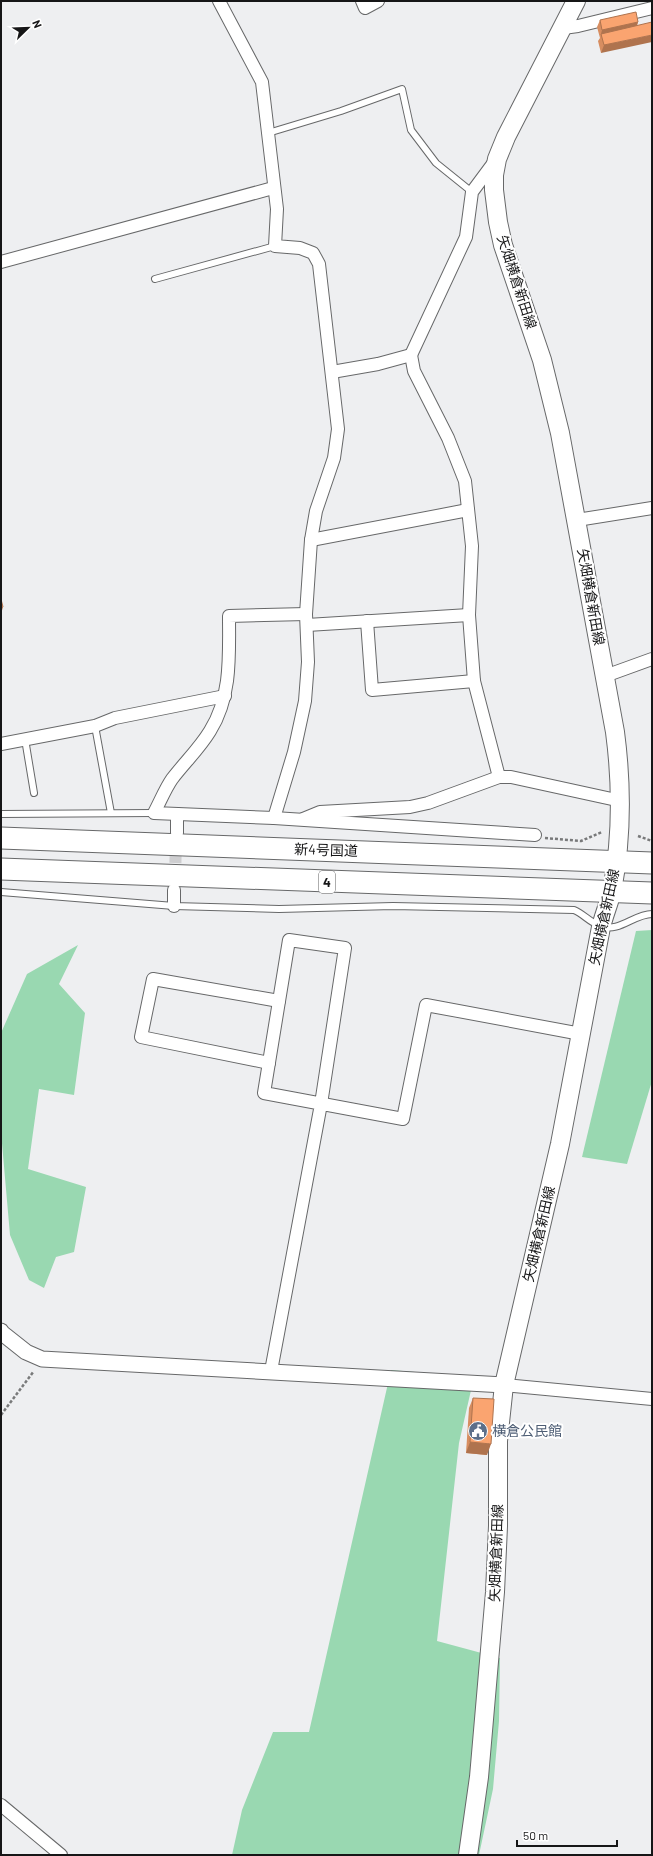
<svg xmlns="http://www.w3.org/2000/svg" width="653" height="1856" font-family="Barlow,'Noto Sans JP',sans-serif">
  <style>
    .green { fill: #99d8b1 }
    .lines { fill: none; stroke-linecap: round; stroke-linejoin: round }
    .minor-tunnel { stroke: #ceced0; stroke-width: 12; stroke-dasharray: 12 6; stroke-linecap: butt }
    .service-casing { stroke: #676869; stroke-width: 8 }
    .minor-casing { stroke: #676869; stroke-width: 14 }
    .tertiary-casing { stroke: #676869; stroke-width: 17 }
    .secondary-casing { stroke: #676869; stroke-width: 20 }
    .trunk-casing { stroke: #676869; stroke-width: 23 }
    .path { stroke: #78797a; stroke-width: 2.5; stroke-dasharray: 3 2; stroke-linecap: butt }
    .service { stroke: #fff; stroke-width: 6 }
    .minor { stroke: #fff; stroke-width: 12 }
    .tertiary { stroke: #fff; stroke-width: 15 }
    .secondary { stroke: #fff; stroke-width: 18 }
    .trunk { stroke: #fff; stroke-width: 21 }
    .wall { fill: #d78d60 }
    .shaded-wall { fill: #af734e }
    .building { fill: #faa470; stroke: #af734e }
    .labels { text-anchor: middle; stroke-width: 4; stroke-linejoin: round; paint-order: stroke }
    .shield { fill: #fff; stroke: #5c5c5d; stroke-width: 1 }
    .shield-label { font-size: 13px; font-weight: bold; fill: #161617 }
    .street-label { font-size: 14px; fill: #161617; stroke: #fff }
    .service-label { font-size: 14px; fill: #4e5e75; stroke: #fff; text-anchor: start }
  </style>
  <rect width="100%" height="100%" fill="#eeeff1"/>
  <g class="green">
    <path d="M 652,930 L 652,1081 L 627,1164 L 582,1157 L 636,931 Z"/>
    <path d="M 78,945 L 59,984 L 85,1013 L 74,1095 L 39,1089 L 28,1169 L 86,1187 L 74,1252 L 56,1257 L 44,1288 L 29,1280 L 10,1235 L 1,1132 L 1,1033 L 27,974 Z"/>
    <path d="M 391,1370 L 474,1377 L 459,1443 L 437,1641 L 500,1658 L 499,1721 L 493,1789 L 479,1855 L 232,1855 L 242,1810 L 273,1732 L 309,1732 Z"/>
  </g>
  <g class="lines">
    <path class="minor-tunnel" d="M 175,881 L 176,839"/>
    <g class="service-casing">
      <g id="service">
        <path d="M 268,133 L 341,111 L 402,89 L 411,130 L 436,163 L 472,192"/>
        <path d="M 155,279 L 275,246"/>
        <path d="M 95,726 L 111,813"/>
        <path d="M 25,739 L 34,793"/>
        <path d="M 1,814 L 154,813"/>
        <path d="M 1,892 L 174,906 L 279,909 L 393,906 L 574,910 C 584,914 590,923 601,926 C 619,933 634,914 652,914"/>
      </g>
    </g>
    <g class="minor-casing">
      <g id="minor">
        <path d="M 219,1 L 262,82 L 277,209 L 275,246 L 300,248 L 313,253 L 319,264 L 338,429 L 334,458 L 316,511 L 311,540 L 306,614 L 308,662 L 305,701 L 294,752 L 274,818"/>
        <path d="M 362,1 L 365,8 L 378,1"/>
        <path d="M 563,28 L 578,26 L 652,8"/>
        <path d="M 1,262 L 273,188"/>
        <path d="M 411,355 L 466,237 L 472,192 L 495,161"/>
        <path d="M 332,372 L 378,364 L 411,355 L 414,371 L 448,438 L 465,481 L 472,546 L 469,615 L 474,681 L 499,777"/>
        <path d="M 577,520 L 652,508"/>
        <path d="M 311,540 L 468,510"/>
        <path d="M 306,614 L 229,616 C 229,654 232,696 210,731 C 199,749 185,762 172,779 C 165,789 160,802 154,813 L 274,818 L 535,835"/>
        <path d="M 367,621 L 372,690 L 474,681"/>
        <path d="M 307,625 L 469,615"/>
        <path d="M 605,676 L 652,659"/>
        <path d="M 1,744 L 95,726 L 115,718 L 225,696"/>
        <path d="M 303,819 L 320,812 L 410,807 L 428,803 L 499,777 L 511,777 L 621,801"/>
        <path d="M 177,833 L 177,814"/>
        <path d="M 174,906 L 174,890"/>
        <path d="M 269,1063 L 141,1037 L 153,979 L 279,1001"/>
        <path d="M 271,1371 L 321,1104 L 345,948 L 289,940 L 264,1093 L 403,1119 L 426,1005 L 581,1034"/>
        <path d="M 504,1385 L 652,1399"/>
        <path d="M 1,1805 L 61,1855"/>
      </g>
    </g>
    <g class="tertiary-casing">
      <path id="tertiary" d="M 1,1331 L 2,1333 L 26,1352 L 42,1359 L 504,1385"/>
    </g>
    <g class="secondary-casing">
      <path id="secondary" d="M 468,1855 L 479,1777 L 495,1592 L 498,1526 L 498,1441 L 504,1385 L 560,1144 L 601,927 C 604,915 609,903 612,891 C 622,838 622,785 615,732 L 560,433 L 542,360 L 503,245 L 498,222 L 494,190 L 494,175 L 497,159 L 506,137 L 576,1"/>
    </g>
    <g class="trunk-casing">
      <g id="trunk">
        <path d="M 1,838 L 652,863"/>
        <path d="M 1,869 L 652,893"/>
      </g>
    </g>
    <g class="path">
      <path d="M 638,836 L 652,841"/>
      <path d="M 545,838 L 581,841 L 602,832"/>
      <path d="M 1,1415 L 34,1371"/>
    </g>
    <use href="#service" class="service"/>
    <use href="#minor" class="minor"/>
    <use href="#tertiary" class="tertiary"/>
    <use href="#secondary" class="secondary"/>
    <use href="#trunk" class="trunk"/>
  </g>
  <g class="wall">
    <path d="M 600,20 L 638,22 L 637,26 L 601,53 L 598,41 L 600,38 L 597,27 Z"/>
    <path d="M 473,1398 L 487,1455 L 466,1453 L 469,1408 Z"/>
  </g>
  <g class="shaded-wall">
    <path d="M 638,22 L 635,30 L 601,34 L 600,38 L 602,30 Z"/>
    <path d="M 652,35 L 652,42 L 601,53 L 604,45 Z"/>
    <path d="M 3,607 L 1,614 L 1,608 Z"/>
    <path d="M 470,1442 L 491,1444 L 487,1455 L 466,1453 Z"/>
  </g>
  <g class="building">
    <path d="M 636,12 L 638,22 L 602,30 L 600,20 Z"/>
    <path d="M 652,22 L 652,35 L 604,45 L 601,34 Z"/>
    <path d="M 1,599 L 3,607 L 1,608 Z"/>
    <path d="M 473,1398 L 494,1399 L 491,1444 L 470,1442 Z"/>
  </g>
  <defs>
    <g id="civic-disc" transform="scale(1)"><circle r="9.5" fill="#5c6f8a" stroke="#fff"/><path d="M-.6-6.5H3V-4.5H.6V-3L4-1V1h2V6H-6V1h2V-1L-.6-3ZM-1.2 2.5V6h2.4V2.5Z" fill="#fff"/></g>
  </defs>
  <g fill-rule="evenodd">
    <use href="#civic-disc" x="478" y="1431"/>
  </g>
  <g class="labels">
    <rect class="shield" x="319" y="871" width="16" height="22" rx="3"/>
    <g class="shield-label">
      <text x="327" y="887">4</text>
    </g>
    <g class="street-label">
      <text transform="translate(517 282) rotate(72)" y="5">矢畑横倉新田線</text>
      <text transform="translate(591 597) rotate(80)" y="5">矢畑横倉新田線</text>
      <text transform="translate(326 850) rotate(2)" y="5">新4号国道</text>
      <text transform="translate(604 917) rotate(-78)" y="5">矢畑横倉新田線</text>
      <text transform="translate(539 1234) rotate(-77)" y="5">矢畑横倉新田線</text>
      <text transform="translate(496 1553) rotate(-88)" y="5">矢畑横倉新田線</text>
    </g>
    <g class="service-label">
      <text x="492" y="1436">横倉公民館</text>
    </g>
  </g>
  <rect width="653" height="1856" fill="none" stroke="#161617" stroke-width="4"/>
  <g transform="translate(28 28) rotate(67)" stroke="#ffffff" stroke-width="3" paint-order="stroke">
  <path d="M0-3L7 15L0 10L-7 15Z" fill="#161617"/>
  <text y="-6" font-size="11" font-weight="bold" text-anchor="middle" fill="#161617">N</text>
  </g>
  <path d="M517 1840v6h100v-6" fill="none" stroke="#161617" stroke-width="2"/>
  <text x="523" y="1840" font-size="12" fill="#161617" stroke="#ffffff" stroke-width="3" paint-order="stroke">50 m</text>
</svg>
